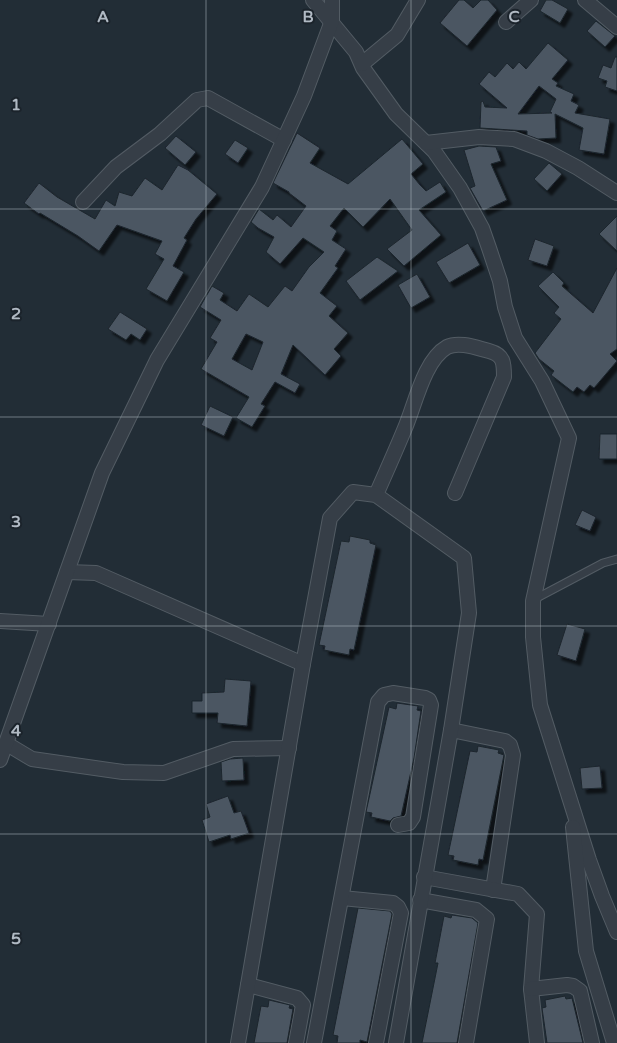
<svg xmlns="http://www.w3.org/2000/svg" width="617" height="1043" font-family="'Varela Round',sans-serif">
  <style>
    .building { fill: #4b5762; stroke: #1d252d; fill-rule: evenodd; filter: url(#shadow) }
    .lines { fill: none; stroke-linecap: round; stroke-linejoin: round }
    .service-casing { stroke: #535c64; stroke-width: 9 }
    .minor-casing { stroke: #535c64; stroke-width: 16 }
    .service { stroke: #363e47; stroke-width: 7 }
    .minor { stroke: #363e47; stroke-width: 14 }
    .grid { fill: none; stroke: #b0b9c3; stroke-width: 1; stroke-opacity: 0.55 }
    .grid-label { font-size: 16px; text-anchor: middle; font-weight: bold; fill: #b0b9c3; stroke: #1b232b; stroke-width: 4; stroke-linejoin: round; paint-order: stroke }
  </style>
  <defs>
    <filter id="shadow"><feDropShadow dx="4.5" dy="4.5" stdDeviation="1" flood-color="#0009"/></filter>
  </defs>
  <rect width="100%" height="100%" fill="#222d36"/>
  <g class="building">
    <path d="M 459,0 L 464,0 L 473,8 L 481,0 L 488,0 L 497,10 L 467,46 L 440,23 Z"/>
    <path d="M 546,0 L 552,0 L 568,9 L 560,23 L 540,11 Z"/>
    <path d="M 596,21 L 615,36 L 605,47 L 587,31 Z"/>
    <path d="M 548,43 L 568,60 L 552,79 L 558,83 L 556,86 L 574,94 L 571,101 L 579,105 L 575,113 L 610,119 L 604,154 L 579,150 L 583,128 L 555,114 L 556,138 L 538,139 L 527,135 L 527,131 L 480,128 L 481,102 L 483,101 L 485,107 L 507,108 L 479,84 L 489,72 L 495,77 L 507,63 L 513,69 L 519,62 L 526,69 ZM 539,86 L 556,99 L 550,112 L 552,113 L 518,114 Z"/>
    <path d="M 615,57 L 617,57 L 617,91 L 605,87 L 607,81 L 598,78 L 603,65 L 611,68 Z"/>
    <path d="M 297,133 L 320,148 L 310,163 L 348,184 L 402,139 L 423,164 L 411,174 L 420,185 L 426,191 L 440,182 L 446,192 L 419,210 L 441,235 L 404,266 L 387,249 L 412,230 L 390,199 L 363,227 L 344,208 L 330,226 L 337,231 L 332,240 L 346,249 L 335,266 L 338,268 L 320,293 L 337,306 L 329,316 L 348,333 L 334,349 L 341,356 L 325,375 L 293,345 L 281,374 L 300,384 L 295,393 L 275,382 L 261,404 L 265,406 L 252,427 L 236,418 L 249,397 L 201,369 L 217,342 L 210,338 L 221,320 L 200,307 L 212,286 L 224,293 L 220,300 L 237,311 L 249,294 L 268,307 L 285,286 L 292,291 L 309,267 L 324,252 L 303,238 L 280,264 L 266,252 L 274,237 L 258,228 L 251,222 L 259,209 L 273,220 L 277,215 L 291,227 L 306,206 L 289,193 L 289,192 L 273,183 ZM 246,334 L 263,342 L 252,370 L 232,359 Z"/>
    <path d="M 176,136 L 196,152 L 185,165 L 165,148 Z"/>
    <path d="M 235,140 L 248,148 L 238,163 L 225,154 Z"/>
    <path d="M 479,146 L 496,147 L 501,161 L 491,164 L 507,200 L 483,211 L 470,188 L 475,186 L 464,150 Z"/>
    <path d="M 549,163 L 562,174 L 547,191 L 534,179 Z"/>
    <path d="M 178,165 L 188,170 L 217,194 L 196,219 L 184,238 L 187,240 L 173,266 L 184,272 L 167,301 L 146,289 L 164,259 L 155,254 L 162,241 L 117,225 L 99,251 L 78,236 L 40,213 L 39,214 L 24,203 L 39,183 L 57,197 L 95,219 L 106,200 L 115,206 L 119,192 L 132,196 L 145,178 L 162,190 Z"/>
    <path d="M 617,216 L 617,251 L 599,234 Z"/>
    <path d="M 535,239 L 554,246 L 547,266 L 528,260 Z"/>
    <path d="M 468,243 L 480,265 L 449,283 L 436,262 Z"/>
    <path d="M 377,257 L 398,271 L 360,300 L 346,281 Z"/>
    <path d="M 617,268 L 617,349 L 610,354 L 617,361 L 594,388 L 590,385 L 584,392 L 577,387 L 573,392 L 551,375 L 554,371 L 539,359 L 535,353 L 561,319 L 554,313 L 559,307 L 538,286 L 553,272 L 564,283 L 562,286 L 593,313 Z"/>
    <path d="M 417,274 L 430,297 L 411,308 L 398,285 Z"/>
    <path d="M 120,312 L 147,329 L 140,340 L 131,334 L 126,340 L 108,329 Z"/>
    <path d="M 210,406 L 233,417 L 224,436 L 201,425 Z"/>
    <path d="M 600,434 L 617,434 L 617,459 L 599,459 Z"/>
    <path d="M 582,510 L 596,517 L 590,531 L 575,525 Z"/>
    <path d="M 350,536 L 370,540 L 370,543 L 376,545 L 354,650 L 350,649 L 349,655 L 324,650 L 325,646 L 319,645 L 341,541 L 349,542 Z"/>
    <path d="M 567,624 L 585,629 L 576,661 L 557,655 Z"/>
    <path d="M 225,679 L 251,681 L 247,726 L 217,723 L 218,713 L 192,713 L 192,701 L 202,701 L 202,693 L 224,692 Z"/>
    <path d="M 397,703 L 418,706 L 417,710 L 421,711 L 414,758 L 401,816 L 393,818 L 390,821 L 371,817 L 372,813 L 366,812 L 389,707 L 396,709 Z"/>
    <path d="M 478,746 L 499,750 L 498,753 L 504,755 L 483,860 L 479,859 L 478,865 L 453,860 L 454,856 L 448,855 L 470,751 L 477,752 Z"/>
    <path d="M 243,758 L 244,780 L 222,781 L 221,762 L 230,759 Z"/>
    <path d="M 600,766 L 602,788 L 582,789 L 580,768 Z"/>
    <path d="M 228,796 L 234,813 L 241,811 L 249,833 L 231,839 L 230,835 L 209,842 L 202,820 L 210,817 L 206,804 Z"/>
    <path d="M 358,908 L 390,911 L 392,914 L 367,1042 L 360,1040 L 360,1043 L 337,1043 L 338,1036 L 333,1035 Z"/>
    <path d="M 452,915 L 472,918 L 478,923 L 457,1043 L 422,1043 L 438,963 L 435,963 L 444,916 L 451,918 Z"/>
    <path d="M 565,996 L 566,999 L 572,998 L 583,1043 L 547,1043 L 542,1008 L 546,1007 L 545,1000 Z"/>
    <path d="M 269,1000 L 290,1005 L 289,1008 L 293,1009 L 287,1043 L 254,1043 L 261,1006 L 268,1007 Z"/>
  </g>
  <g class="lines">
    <g class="service-casing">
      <path id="service" d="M 533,600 L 603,563 L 617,559"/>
    </g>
    <g class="minor-casing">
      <g id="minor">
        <path d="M 313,0 L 356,52 L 363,68 L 396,114 L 434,151 L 460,188 L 482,228 L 489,248 L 500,281 L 505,307 L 515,338 L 542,381 L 569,438 L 533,601 L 533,637 L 540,705 L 589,860 L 602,896 L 617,932"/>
        <path d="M 585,0 L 617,27"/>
        <path d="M 506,22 L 531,0"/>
        <path d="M 362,64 L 397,35 L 418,0"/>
        <path d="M 426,143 L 479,137 L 514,139 L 546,151 L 578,168 L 617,193"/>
        <path d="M 83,202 L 116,167 L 160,134 L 197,100 L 208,98 L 284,140"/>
        <path d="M 376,495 C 386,472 396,450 405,428 C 415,405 424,360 447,347 C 459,341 477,348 489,351 C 504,355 504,363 504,377 L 455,493"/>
        <path d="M 67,572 L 96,573 L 303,664"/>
        <path d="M 0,621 L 49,624"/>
        <path d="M 451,730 L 505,741 L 510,745 L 513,755 L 493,890"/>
        <path d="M 7,744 L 32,759 L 123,772 L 164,773 L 233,749 L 289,748"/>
        <path d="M 0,760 L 102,473 L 157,360 L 262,187 L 304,96 L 332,21 L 332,0"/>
        <path d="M 573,827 L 586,951 L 614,1043"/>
        <path d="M 424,877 L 518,894 L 537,914 L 531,989 L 537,1043"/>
        <path d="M 342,898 L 393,903 L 398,907 L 401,913 L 376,1043"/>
        <path d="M 420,900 L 476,910 L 487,919 L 466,1043"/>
        <path d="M 248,985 L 297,998 L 303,1005 L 296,1043"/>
        <path d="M 531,989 L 567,985 L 573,986 L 580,991 L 592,1043"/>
        <path d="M 238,1043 L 303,664 L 330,518 L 353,492 L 376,495 L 464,558 L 469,613 L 451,730 L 396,1043"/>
        <path d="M 314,1043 L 378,702 L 384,695 L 393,693 L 425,698 L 429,700 L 431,705 L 413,817 L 409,823 L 398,825"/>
      </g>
    </g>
    <use href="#service" class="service"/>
    <use href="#minor" class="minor"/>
  </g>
  <path class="grid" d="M 206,0 L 206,1043M 411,0 L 411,1043M 0,209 L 617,209M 0,417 L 617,417M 0,626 L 617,626M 0,834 L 617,834"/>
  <g class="grid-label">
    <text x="103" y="22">A</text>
    <text x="308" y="22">B</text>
    <text x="514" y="22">C</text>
    <text x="16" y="110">1</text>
    <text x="16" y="319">2</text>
    <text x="16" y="527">3</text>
    <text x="16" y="736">4</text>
    <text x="16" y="944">5</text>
  </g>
</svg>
